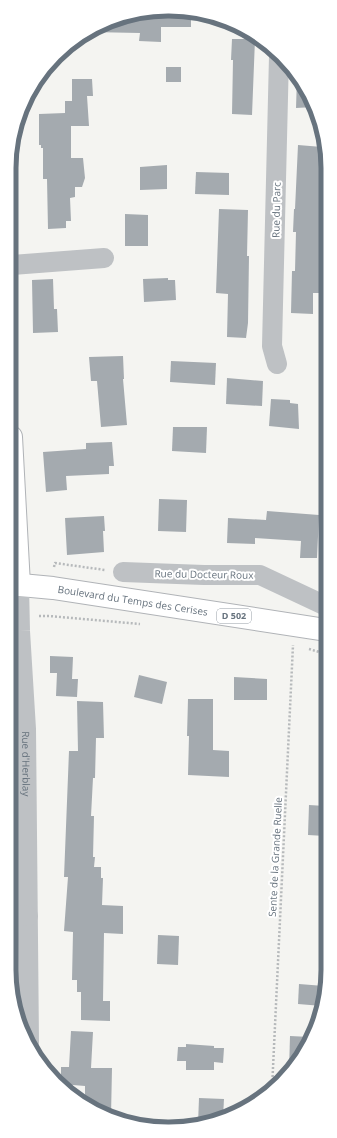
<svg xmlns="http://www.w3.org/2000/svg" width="337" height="1138" font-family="'Open Sans',sans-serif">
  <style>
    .building { fill: #a4aaaf }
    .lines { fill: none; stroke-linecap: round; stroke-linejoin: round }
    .major-casing { stroke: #b0b3b7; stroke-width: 24 }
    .path { stroke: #b6b9bb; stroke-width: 2.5; stroke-dasharray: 2 2; stroke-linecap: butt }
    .minor { stroke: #bec1c4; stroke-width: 20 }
    .major { stroke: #fff; stroke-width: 22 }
    .labels { text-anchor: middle; stroke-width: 4; stroke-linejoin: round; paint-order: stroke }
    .shield { fill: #fff; stroke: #959da5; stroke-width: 1 }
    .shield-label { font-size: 9px; font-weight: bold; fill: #67737e }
    .street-label { font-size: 10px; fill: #67737e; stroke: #fff }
    .rim { fill: none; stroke: #67737e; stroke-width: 5 }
  </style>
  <rect width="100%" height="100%" fill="#f4f4f1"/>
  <g class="building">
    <path d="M 138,12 L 191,12 L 191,27 L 161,27 L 161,42 L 139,41 L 140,33 L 90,32 Z"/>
    <path d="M 232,39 L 255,39 L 252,115 L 232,114 L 233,60 L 231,60 Z"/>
    <rect x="166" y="67" width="15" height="15"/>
    <path d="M 297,77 L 312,98 L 314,107 L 296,108 Z"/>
    <path d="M 72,79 L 92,79 L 93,96 L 87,96 L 89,126 L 71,126 L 71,158 L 83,158 L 85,178 L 82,187 L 75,187 L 75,197 L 70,198 L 71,221 L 66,221 L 66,228 L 48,229 L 47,179 L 43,179 L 43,148 L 41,148 L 41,145 L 39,145 L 39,114 L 65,113 L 65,101 L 72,101 Z"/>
    <path d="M 298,145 L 322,147 L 321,183 L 327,184 L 327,207 L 324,207 L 322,272 L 325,275 L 324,293 L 313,293 L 313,314 L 291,313 L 292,271 L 295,271 L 296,232 L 293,232 L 294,209 L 295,209 Z"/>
    <path d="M 167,165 L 167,189 L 140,190 L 140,167 Z"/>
    <path d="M 196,172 L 229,173 L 229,195 L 195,194 Z"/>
    <path d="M 219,209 L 248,210 L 247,256 L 249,256 L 248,323 L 246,338 L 227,337 L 228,294 L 216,293 Z"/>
    <path d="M 125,214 L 148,215 L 148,246 L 125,246 Z"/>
    <path d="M 168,278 L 168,280 L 175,280 L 176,300 L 144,302 L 143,279 Z"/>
    <path d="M 53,279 L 54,309 L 57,309 L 58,332 L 33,333 L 32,280 Z"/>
    <path d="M 123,356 L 124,379 L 123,379 L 127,425 L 101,427 L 97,381 L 91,381 L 89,357 Z"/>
    <path d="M 171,361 L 216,363 L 215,385 L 170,382 Z"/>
    <path d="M 227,378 L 263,381 L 262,406 L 226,404 Z"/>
    <path d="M 271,399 L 290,400 L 290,403 L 298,404 L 299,429 L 269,426 Z"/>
    <path d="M 173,427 L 207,427 L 206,453 L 172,451 Z"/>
    <path d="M 112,442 L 114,466 L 109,466 L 109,474 L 66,476 L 67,490 L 46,492 L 43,452 L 86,449 L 86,443 Z"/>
    <path d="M 159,499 L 187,500 L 186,532 L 158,531 Z"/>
    <path d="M 267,511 L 319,515 L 317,558 L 300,558 L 301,541 L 255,538 L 255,544 L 227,543 L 228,518 L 266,520 Z"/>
    <path d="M 104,516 L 105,531 L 103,531 L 104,552 L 67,555 L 65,518 Z"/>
    <path d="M 50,656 L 73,657 L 72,679 L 78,679 L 77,697 L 56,696 L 57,673 L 50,673 Z"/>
    <path d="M 139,675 L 167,682 L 162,704 L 134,697 Z"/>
    <path d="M 234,677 L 267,679 L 267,700 L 234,700 Z"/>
    <path d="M 188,699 L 213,699 L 213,750 L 229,751 L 229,777 L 188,775 L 189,736 L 187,736 Z"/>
    <path d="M 77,701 L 103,702 L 104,738 L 96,738 L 95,778 L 93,778 L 91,816 L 94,816 L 93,857 L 95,857 L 94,867 L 101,867 L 101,878 L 103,878 L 102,905 L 123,906 L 123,934 L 104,933 L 103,1001 L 110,1001 L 110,1021 L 81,1020 L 81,992 L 77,992 L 77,980 L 72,980 L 73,932 L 64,931 L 68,877 L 64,877 L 69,751 L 78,751 Z"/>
    <path d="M 309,805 L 325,806 L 325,836 L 308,835 Z"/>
    <path d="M 158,935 L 179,936 L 178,965 L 157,964 Z"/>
    <path d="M 299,984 L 324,986 L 322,1006 L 298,1004 Z"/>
    <path d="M 71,1031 L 93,1032 L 91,1068 L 112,1068 L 111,1116 L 98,1112 L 85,1102 L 85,1086 L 61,1084 L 61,1067 L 69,1067 Z"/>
    <path d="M 290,1036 L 310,1037 L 301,1058 L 289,1071 Z"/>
    <path d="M 186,1044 L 214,1046 L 214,1048 L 224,1048 L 223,1063 L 214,1062 L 214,1070 L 186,1070 L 186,1061 L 177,1061 L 178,1047 L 186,1047 Z"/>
    <path d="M 199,1098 L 224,1099 L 223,1117 L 210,1124 L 198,1124 Z"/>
  </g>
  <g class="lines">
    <g class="major-casing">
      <g id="major">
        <path d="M 11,437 L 19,585"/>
        <path id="s2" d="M 10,584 L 53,588 L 326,630"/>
      </g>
    </g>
    <g class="path">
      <path d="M 54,567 L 55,563 L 105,570"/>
      <path d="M 39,616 L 49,616 L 140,624"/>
      <path d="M 309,649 L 326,654"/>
      <path d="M 272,1089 L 293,645"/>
    </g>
    <g class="minor">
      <path d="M 12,265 L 104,258"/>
      <path d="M 277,364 L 272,346 L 279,56"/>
      <path d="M 123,572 L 204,575 L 260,575 L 326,606"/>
      <path id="s1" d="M 19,585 L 20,631 L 26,729 L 29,1043"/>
      <path d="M 9,915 L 28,916"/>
    </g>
    <use href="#major" class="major"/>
  </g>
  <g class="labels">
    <rect class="shield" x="217" y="609" width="34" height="14" rx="3"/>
    <g class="shield-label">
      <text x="234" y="619">D 502</text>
    </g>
    <g class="street-label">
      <text transform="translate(276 210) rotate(-89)" y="4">Rue du Parc</text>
      <text transform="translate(204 574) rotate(1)" y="4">Rue du Docteur Roux</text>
      <text dy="4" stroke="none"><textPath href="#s2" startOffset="124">Boulevard du Temps des Cerises</textPath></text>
      <text dy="4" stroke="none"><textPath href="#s1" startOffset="179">Rue d'Herblay</textPath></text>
      <text transform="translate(275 857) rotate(-87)" y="4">Sente de la Grande Ruelle</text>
    </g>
  </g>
  <path d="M0 0H337V1138H0ZM168 16H169A152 152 0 0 1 321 168V970A152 152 0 0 1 169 1122H168A152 152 0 0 1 16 970V168A152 152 0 0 1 168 16Z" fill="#fff" fill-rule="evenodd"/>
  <path class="rim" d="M168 16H169A152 152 0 0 1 321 168V970A152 152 0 0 1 169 1122H168A152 152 0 0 1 16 970V168A152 152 0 0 1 168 16Z"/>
</svg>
